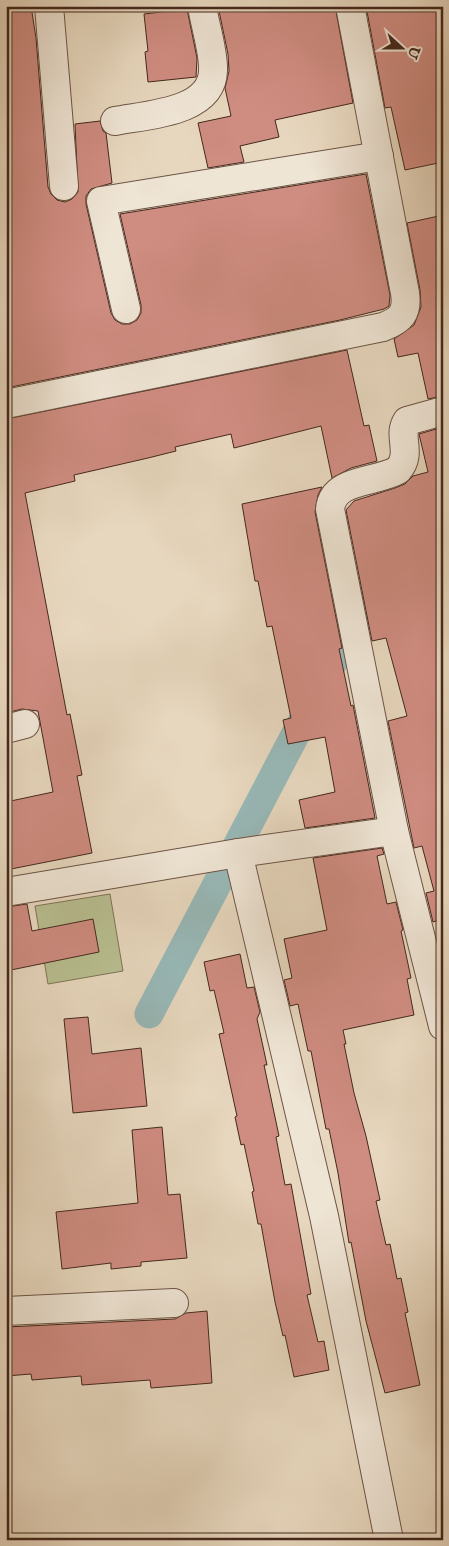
<svg xmlns="http://www.w3.org/2000/svg" width="449" height="1546" font-family="'IM FELL English',serif">
  <style>
    .green { fill: #b8be90; stroke: #7e7356 }
    .lines { fill: none; stroke-linecap: round; stroke-linejoin: round }
    .canal { stroke: #98b8b7; stroke-width: 29 }
    .building { fill: #cf8c81; stroke: #44281d }
    .minor-casing { stroke: #6d5445; stroke-width: 30 }
    .minor { stroke: #efe5d5; stroke-width: 28 }
  </style>
  <rect width="100%" height="100%" fill="#e7d7be"/>
  <filter id="stains"><feTurbulence type="fractalNoise" baseFrequency=".004" numOctaves="4"/><feColorMatrix values="0 0 0 0 .2 0 0 0 0 .09 0 0 0 0 .02 0 0 0 .5 -.17"/></filter>
  <radialGradient id="worn" r=".72"><stop offset=".6" stop-color="#630" stop-opacity="0"/><stop offset="1" stop-color="#630" stop-opacity=".3"/></radialGradient>
  <path class="green" d="M 110,894 L 123,971 L 48,984 L 35,906 Z"/>
  <g class="lines">
    <path class="canal" d="M 149,1014 L 382,569"/>
  </g>
  <g class="building">
    <path d="M 6,6 L 31,6 L 36,38 L 48,187 L 51,194 L 57,200 L 65,202 L 72,199 L 78,192 L 75,124 L 100,121 L 103,131 L 106,133 L 112,183 L 91,189 L 86,196 L 86,204 L 111,313 L 115,320 L 122,324 L 130,324 L 137,320 L 141,313 L 141,305 L 120,214 L 366,174 L 390,295 L 389,306 L 384,309 L 340,320 L 6,388 Z"/>
    <path d="M 218,6 L 335,6 L 353,103 L 275,120 L 279,137 L 240,146 L 244,162 L 208,168 L 198,123 L 231,116 L 225,88 L 229,71 L 228,54 Z"/>
    <path d="M 366,6 L 443,6 L 443,162 L 405,170 L 391,107 L 385,108 Z"/>
    <path d="M 187,9 L 197,58 L 196,77 L 148,82 L 145,52 L 148,51 L 144,14 Z"/>
    <path d="M 443,215 L 443,396 L 428,399 L 418,353 L 398,357 L 394,339 L 414,325 L 421,307 L 420,290 L 407,223 Z"/>
    <path d="M 347,350 L 364,426 L 369,425 L 377,461 L 351,468 L 332,478 L 321,426 L 234,448 L 231,434 L 175,447 L 176,451 L 148,458 L 74,475 L 75,481 L 25,493 L 67,715 L 70,714 L 82,775 L 77,776 L 92,853 L 6,870 L 6,802 L 53,792 L 38,711 L 22,709 L 6,713 L 6,419 Z"/>
    <path d="M 443,427 L 443,919 L 433,922 L 426,893 L 434,891 L 422,846 L 414,848 L 388,721 L 407,716 L 386,638 L 372,641 L 346,510 L 354,501 L 395,488 L 405,484 L 413,476 L 428,472 L 419,434 Z"/>
    <path d="M 322,487 L 318,495 L 315,512 L 342,648 L 339,649 L 351,706 L 353,705 L 375,818 L 305,828 L 299,800 L 335,792 L 325,737 L 288,744 L 283,720 L 291,718 L 272,626 L 267,627 L 258,581 L 255,581 L 242,504 Z"/>
    <path d="M 382,848 L 384,854 L 377,856 L 387,904 L 396,902 L 403,930 L 401,931 L 411,978 L 407,979 L 414,1015 L 343,1030 L 346,1044 L 344,1044 L 354,1093 L 366,1136 L 380,1200 L 376,1201 L 386,1245 L 390,1244 L 397,1279 L 401,1278 L 408,1312 L 405,1313 L 420,1385 L 385,1393 L 366,1321 L 351,1242 L 349,1243 L 338,1173 L 329,1129 L 326,1129 L 311,1051 L 308,1051 L 298,1004 L 290,1006 L 284,980 L 292,978 L 284,939 L 327,930 L 313,858 Z"/>
    <path d="M 27,904 L 32,931 L 93,919 L 99,952 L 6,971 L 6,907 Z"/>
    <path d="M 240,954 L 247,988 L 254,987 L 260,1012 L 257,1019 L 267,1065 L 264,1065 L 279,1136 L 276,1137 L 285,1185 L 291,1184 L 311,1294 L 307,1295 L 318,1342 L 324,1341 L 329,1370 L 294,1377 L 285,1335 L 283,1336 L 275,1302 L 261,1224 L 258,1224 L 252,1192 L 254,1191 L 244,1144 L 241,1145 L 235,1117 L 237,1116 L 219,1034 L 224,1033 L 214,990 L 210,991 L 204,962 Z"/>
    <path d="M 88,1017 L 92,1054 L 141,1048 L 147,1106 L 73,1113 L 64,1019 Z"/>
    <path d="M 162,1127 L 168,1195 L 180,1194 L 187,1258 L 141,1262 L 141,1266 L 111,1269 L 111,1263 L 62,1269 L 56,1212 L 138,1203 L 132,1130 Z"/>
    <path d="M 207,1311 L 212,1383 L 151,1388 L 150,1380 L 82,1385 L 81,1376 L 32,1380 L 31,1374 L 6,1376 L 6,1327 L 175,1319 L 186,1313 Z"/>
  </g>
  <g class="lines">
    <g class="minor-casing">
      <g id="minor">
        <path d="M 49,6 L 64,186"/>
        <path d="M 115,121 C 145,115 212,113 213,71 C 214,52 205,26 202,6"/>
        <path d="M 126,309 L 101,201 L 379,156"/>
        <path d="M 6,404 L 383,327 C 401,320 408,313 405,293 L 350,6"/>
        <path d="M 443,411 L 407,421 C 397,436 413,453 398,470 C 376,483 333,478 330,509 L 394,831 L 443,1026"/>
        <path d="M 6,729 L 25,724"/>
        <path d="M 238,853 L 324,1216 L 389,1540"/>
        <path d="M 6,892 L 238,853 L 394,831"/>
        <path d="M 6,1311 L 174,1303"/>
      </g>
    </g>
    <use href="#minor" class="minor"/>
  </g>
  <rect width="449" height="1546" fill="none" stroke="#e7d7be" stroke-width="25"/>
  <rect x="8" y="8" width="434" height="1531" fill="none" stroke="#44281d" stroke-width="2.5"/>
  <rect x="12" y="12" width="424" height="1521" fill="none" stroke="#44281d"/>
  <g transform="translate(402 48) rotate(111)" stroke="#efe5d5" stroke-width="4" paint-order="stroke">
  <path d="M0-4L9 19L0 12L-9 19Z" fill="#44281d"/>
  <text y="-8" font-size="14" font-weight="bold" text-anchor="middle" fill="#44281d">U</text>
  </g>
  <rect width="100%" height="100%" filter="url(#stains)"/>
  <rect width="100%" height="100%" fill="url(#worn)"/>
</svg>
